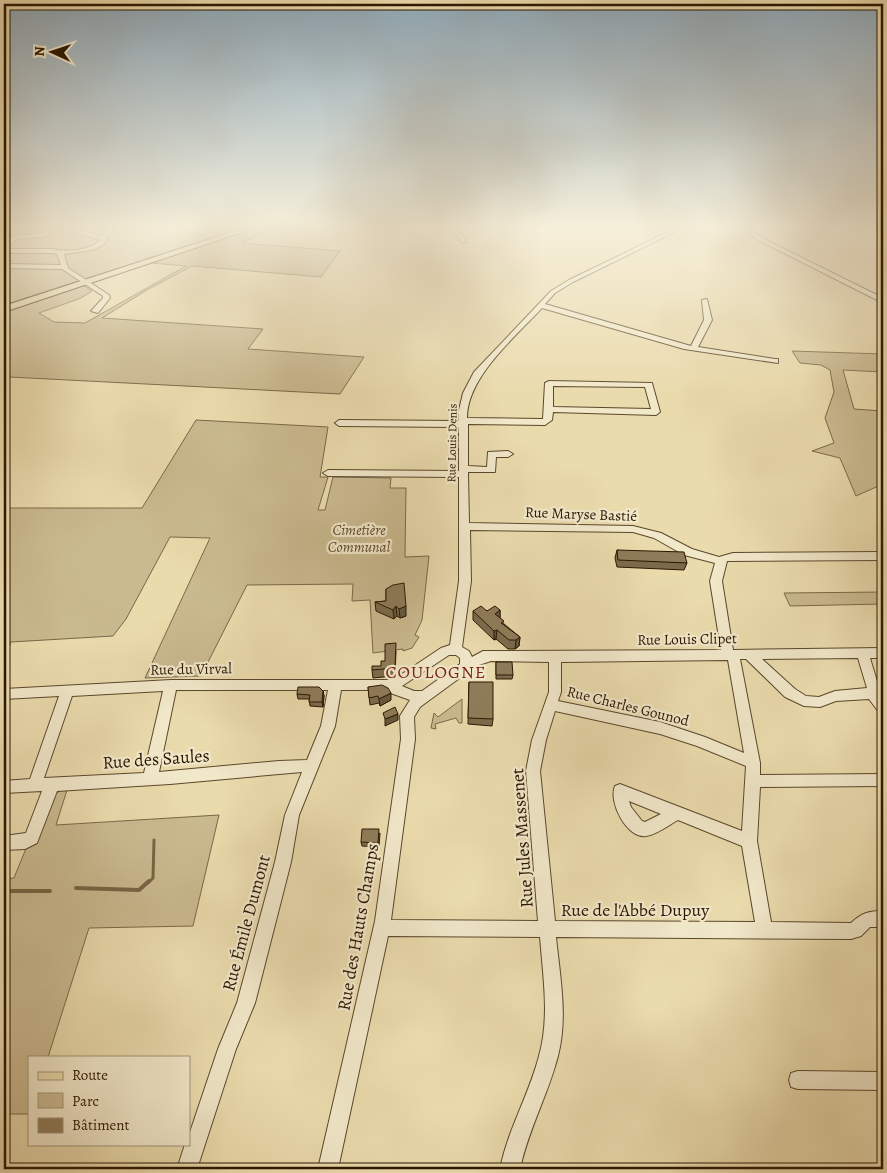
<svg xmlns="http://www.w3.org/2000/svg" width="887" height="1173" font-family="Alegreya,serif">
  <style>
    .green { fill: #caba90; stroke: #7a6848 }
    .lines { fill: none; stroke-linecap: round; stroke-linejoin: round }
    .stream-far2 { stroke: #776444; stroke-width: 1 }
    .stream-far1 { stroke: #776444; stroke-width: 3 }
    .stream { stroke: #776444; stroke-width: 4 }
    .minor-casing { stroke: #5b472b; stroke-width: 2 }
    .major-casing { stroke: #2b1600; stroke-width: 2 }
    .minor { fill: #f1e8ca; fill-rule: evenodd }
    .major { fill: #eadbad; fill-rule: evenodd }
    .wall { fill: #7a6b4d; stroke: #2b1600 }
    .shaded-wall { fill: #63573f; stroke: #2b1600 }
    .building { fill: #8e7c5a; stroke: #2b1600 }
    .labels { text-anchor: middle; stroke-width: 4.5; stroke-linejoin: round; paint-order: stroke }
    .far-street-label { font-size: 12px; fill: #2b1600; stroke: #f1e8ca }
    .street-label { font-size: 15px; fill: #2b1600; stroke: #f1e8ca }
    .park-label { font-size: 15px; font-style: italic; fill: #5b472b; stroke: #f1e8ca }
    .quarter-label { font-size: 18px; letter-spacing: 1px; fill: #7a1f14; stroke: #f1e8ca }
    .near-street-label { font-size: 18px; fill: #2b1600; stroke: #f1e8ca }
  </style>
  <rect width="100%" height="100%" fill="#eadbad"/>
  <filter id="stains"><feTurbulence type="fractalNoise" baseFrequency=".004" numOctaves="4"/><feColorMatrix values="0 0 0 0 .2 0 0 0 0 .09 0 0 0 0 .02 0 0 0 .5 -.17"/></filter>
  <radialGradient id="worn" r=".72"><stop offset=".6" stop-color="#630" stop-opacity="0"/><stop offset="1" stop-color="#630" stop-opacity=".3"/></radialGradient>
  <g class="green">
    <path d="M 4,228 L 91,228 L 92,229 L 108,230 L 109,228 L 246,228 L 4,307 Z"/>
    <path d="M 257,228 L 272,228 L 242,243 L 340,251 L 321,277 L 192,266 L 147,290 L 102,318 L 263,329 L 248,349 L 364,357 L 340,394 L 10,377 L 4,381 L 4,312 L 83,285 L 92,291 L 81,298 L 39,313 L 54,322 L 85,323 L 186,266 L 151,263 Z"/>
    <path d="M 792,351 L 883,354 L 883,372 L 843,370 L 854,409 L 883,411 L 883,484 L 856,496 L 840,458 L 812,451 L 834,443 L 825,418 L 834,392 L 830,370 L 821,365 L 800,363 Z"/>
    <path d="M 196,420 L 328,427 L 320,477 L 328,477 L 318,510 L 325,510 L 333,477 L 391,478 L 390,488 L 406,488 L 405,557 L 429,556 L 422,620 L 415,635 L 419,637 L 412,648 L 403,651 L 403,649 L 373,653 L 370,600 L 352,601 L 353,584 L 247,585 L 201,676 L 145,678 L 210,538 L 170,537 L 126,619 L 113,636 L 11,642 L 4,660 L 4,508 L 142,508 Z"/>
    <path d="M 883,592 L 883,604 L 790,606 L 784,593 Z"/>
    <path d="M 462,699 L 462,723 L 459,723 L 456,718 L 435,724 L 436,729 L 431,728 L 434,713 L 438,717 Z"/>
    <path d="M 61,790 L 67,790 L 56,825 L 219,815 L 193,926 L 89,928 L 48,1057 L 29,1057 L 29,1114 L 4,1114 L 4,879 L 14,878 L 27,846 L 54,795 Z"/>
  </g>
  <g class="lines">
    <g class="stream-far2">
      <path d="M 86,279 L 243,228"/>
      <path d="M 4,305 L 78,281"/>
    </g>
    <path class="stream-far1" d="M 148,883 L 153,878 L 154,840"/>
    <g class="stream">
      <path d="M 76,888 L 139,890 L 149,881"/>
      <path d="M 4,891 L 50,891"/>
    </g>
    <g class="minor-casing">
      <g id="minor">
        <path d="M 52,228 L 76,229 L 101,236 L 109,228 L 115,228 L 106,237 L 107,240 L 103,245 L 92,250 L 64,254 L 68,268 L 109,295 L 110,298 L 98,313 L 91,311 L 103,298 L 103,296 L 62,269 L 4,268 L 4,264 L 61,265 L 57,254 L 53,253 L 4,253 L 4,249 L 53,249 C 67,253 90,250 101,240 L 76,233 L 53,232 L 44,237 L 17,239 L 4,249 L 4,244 L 13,236 L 43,233 Z"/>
        <path d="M 426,228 L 458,230 L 467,242 L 462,243 L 454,233 Z"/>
        <path d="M 676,228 L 683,228 L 573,282 L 555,293 L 545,304 L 691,346 L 704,320 L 702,300 L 707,299 L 712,320 L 698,347 L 775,359 L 778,359 L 778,363 L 684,349 L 542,308 C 515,337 467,377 467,418 L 543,419 L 545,383 L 549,381 L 652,383 L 660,412 L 656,415 L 553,412 L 552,420 L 545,425 L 468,424 L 468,466 L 487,467 L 488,452 L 508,451 L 513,454 L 508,457 L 496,457 L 495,472 L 468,472 L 469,523 L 633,526 L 661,533 L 692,549 L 719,557 L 733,553 L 883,552 L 883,560 L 727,561 L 722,581 L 733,650 L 883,648 L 883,658 L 870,658 L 879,688 L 879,692 L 883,698 L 883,712 L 878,711 L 869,699 L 836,701 L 820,707 L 804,706 L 785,697 L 746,659 L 740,659 L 760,763 L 760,775 L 883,774 L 883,786 L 760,787 L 757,841 L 771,922 L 851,923 C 862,913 868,911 883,911 L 883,927 L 870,927 L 861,936 L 851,939 L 556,937 C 560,977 568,1017 558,1056 C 548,1095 528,1130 520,1169 L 500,1169 C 508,1129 529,1095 539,1056 C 550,1017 543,977 540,937 L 388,936 L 338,1169 L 318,1169 L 375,921 L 401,739 L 400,716 L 410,700 L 382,690 L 341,690 L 335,726 L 299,815 L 291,862 L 255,1003 L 236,1049 L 197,1169 L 177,1169 L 185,1144 L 189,1144 L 189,1135 L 218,1049 L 237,1003 L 275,862 L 285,815 L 302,772 L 170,784 L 57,791 L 37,843 L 25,849 L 4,850 L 4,836 L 26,833 L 42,791 L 4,793 L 4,781 L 30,779 L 59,696 L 4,699 L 4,689 L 171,680 L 388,680 L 396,678 L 441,648 L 450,645 L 459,581 L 459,477 L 328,476 L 323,473 L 328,470 L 459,471 L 459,427 L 339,426 L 335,423 L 339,420 L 459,421 L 459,410 L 463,393 L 474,372 L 551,291 L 569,280 ZM 553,386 L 645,387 L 651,409 L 553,407 ZM 470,530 L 633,532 L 654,538 L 684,555 L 715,563 L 710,581 L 721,650 L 483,651 L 472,657 L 469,651 L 462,647 L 471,581 ZM 449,655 L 456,655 L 460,658 L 460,664 L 422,691 L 414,691 L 402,686 ZM 858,658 L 867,688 L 835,691 L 819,697 L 806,696 L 795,689 L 762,659 ZM 728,660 L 744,753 L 705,737 L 660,722 L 558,701 L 561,692 L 561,662 ZM 491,661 L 549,662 L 549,692 L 532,740 L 526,771 L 538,921 L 391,920 L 415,739 L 414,717 L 420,707 L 476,666 ZM 176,690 L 328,690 L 321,726 L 307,760 L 279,761 L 159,772 ZM 163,691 L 144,773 L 44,778 L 72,696 ZM 555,711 L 660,734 L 697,746 L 746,766 L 742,831 L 620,784 L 615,786 C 608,802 627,839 646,836 C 656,835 669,825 678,820 L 742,846 L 755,922 L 555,921 L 540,771 L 546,740 ZM 629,801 L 661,814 L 645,822 L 642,821 L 631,807 Z"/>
        <path d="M 742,228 L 748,228 L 764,239 L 883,298 L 883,303 L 760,241 Z"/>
        <path d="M 798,1071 L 883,1072 L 883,1090 L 798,1089 L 791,1087 L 789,1080 L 791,1073 Z"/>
      </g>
    </g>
    <g class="major-casing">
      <path id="major" d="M 244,228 L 255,228 L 4,312 L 4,306 Z"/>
    </g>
    <use href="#minor" class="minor"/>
    <use href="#major" class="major"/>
  </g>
  <g class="wall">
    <path d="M 617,550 L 687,563 L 684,570 L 617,567 L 615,558 Z"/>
    <path d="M 386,589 L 406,616 L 400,618 L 397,616 L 394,619 L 376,611 L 375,602 L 386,601 Z"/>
    <path d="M 500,610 L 500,618 L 504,624 L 520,637 L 519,646 L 515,649 L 508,649 L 496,639 L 494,640 L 473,620 L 473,611 Z"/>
    <path d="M 396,651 L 395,676 L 373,678 L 372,670 L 381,666 Z"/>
    <path d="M 496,662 L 513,675 L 512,679 L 496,679 Z"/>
    <path d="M 469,682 L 493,719 L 492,726 L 468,724 Z"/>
    <path d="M 368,687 L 391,700 L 380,706 L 379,703 L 370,705 Z"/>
    <path d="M 323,691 L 324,696 L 323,707 L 310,706 L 309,699 L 298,699 L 297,694 Z"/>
    <path d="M 380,833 L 379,847 L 362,846 L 361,842 Z"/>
  </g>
  <g class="shaded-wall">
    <path d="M 396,606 L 397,616 L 394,619 L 393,610 Z"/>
    <path d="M 406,606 L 406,616 L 400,618 L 399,609 Z"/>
    <path d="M 500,610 L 500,620 L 495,614 Z"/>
    <path d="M 497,630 L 496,639 L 494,640 L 494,631 Z"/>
    <path d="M 520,637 L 519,646 L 515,649 L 516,640 Z"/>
    <path d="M 323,691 L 324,696 L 323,707 L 322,702 Z"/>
    <path d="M 391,693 L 391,700 L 380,706 L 379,699 Z"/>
    <path d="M 398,714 L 398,720 L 385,726 L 385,719 Z"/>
  </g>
  <g class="building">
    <path d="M 617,550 L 684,552 L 687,563 L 618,560 Z"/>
    <path d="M 404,583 L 406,606 L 399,609 L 396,606 L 393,610 L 375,602 L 386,601 L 386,589 L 393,585 Z"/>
    <path d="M 481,606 L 487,611 L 495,606 L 500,610 L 495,614 L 504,621 L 501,623 L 520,637 L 516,640 L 509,640 L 497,630 L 494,631 L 473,611 Z"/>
    <path d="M 396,643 L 395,668 L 372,670 L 372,666 L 381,666 L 381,661 L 385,661 L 385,644 Z"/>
    <path d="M 496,662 L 512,662 L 513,675 L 496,675 Z"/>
    <path d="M 469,682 L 493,682 L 493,719 L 468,718 Z"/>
    <path d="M 382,685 L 388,688 L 391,693 L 379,699 L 378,696 L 369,698 L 368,687 Z"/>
    <path d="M 298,687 L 319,687 L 323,691 L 322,702 L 309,702 L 310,695 L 297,694 Z"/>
    <path d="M 395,707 L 398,714 L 385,719 L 383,713 Z"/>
    <path d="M 362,829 L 379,829 L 378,843 L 361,842 Z"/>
  </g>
  <linearGradient id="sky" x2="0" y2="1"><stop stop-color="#8fa9b9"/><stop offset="0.58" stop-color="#f6efda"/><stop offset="1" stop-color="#f6efda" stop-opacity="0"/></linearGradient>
  <rect width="887" height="392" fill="url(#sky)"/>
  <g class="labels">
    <g class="far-street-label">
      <text transform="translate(452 443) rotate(-89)" y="4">Rue Louis Denis</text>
    </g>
    <g class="street-label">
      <text transform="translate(581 514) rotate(2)" y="5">Rue Maryse Bastié</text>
      <text transform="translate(687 639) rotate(-1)" y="5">Rue Louis Clipet</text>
      <text transform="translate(191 669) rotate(-1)" y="5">Rue du Virval</text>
      <text transform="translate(628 706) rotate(14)" y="5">Rue Charles Gounod</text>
    </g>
    <g class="park-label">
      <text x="359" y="535">Cimetière<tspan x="359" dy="17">Communal</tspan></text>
    </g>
    <g class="quarter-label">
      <text x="436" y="678">COULOGNE</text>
    </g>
    <g class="near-street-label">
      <text transform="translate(156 759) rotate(-4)" y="6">Rue des Saules</text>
      <text transform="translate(522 838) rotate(-94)" y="6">Rue Jules Massenet</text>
      <text x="635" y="916">Rue de l'Abbé Dupuy</text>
      <text transform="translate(246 923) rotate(-75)" y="6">Rue Émile Dumont</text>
      <text transform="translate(358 927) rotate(-80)" y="6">Rue des Hauts Champs</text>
    </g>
  </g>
  <rect width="887" height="1173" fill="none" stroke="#eadbad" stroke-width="20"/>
  <rect x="5" y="5" width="877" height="1163" fill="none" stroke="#2b1600" stroke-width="2.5"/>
  <rect x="10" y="10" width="867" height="1153" fill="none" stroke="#2b1600"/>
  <rect x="28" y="1056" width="162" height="90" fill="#f1e8ca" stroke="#a29479"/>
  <rect x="38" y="1072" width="25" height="8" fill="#eadbad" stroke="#a29479"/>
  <text x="72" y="1080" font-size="15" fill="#2b1600">Route</text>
  <rect x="38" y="1093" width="25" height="15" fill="#caba90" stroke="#a29479"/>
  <text x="72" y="1106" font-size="15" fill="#2b1600">Parc</text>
  <rect x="38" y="1118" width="25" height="15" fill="#8e7c5a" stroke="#a29479"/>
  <text x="72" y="1130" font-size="15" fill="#2b1600">Bâtiment</text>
  <g transform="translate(52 52) rotate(273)" stroke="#f1e8ca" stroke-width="4" paint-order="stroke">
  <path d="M0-4L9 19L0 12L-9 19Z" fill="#2b1600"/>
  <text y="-8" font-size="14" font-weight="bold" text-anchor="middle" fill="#2b1600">N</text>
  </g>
  <rect width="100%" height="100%" filter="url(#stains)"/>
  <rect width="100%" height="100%" fill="url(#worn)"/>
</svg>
